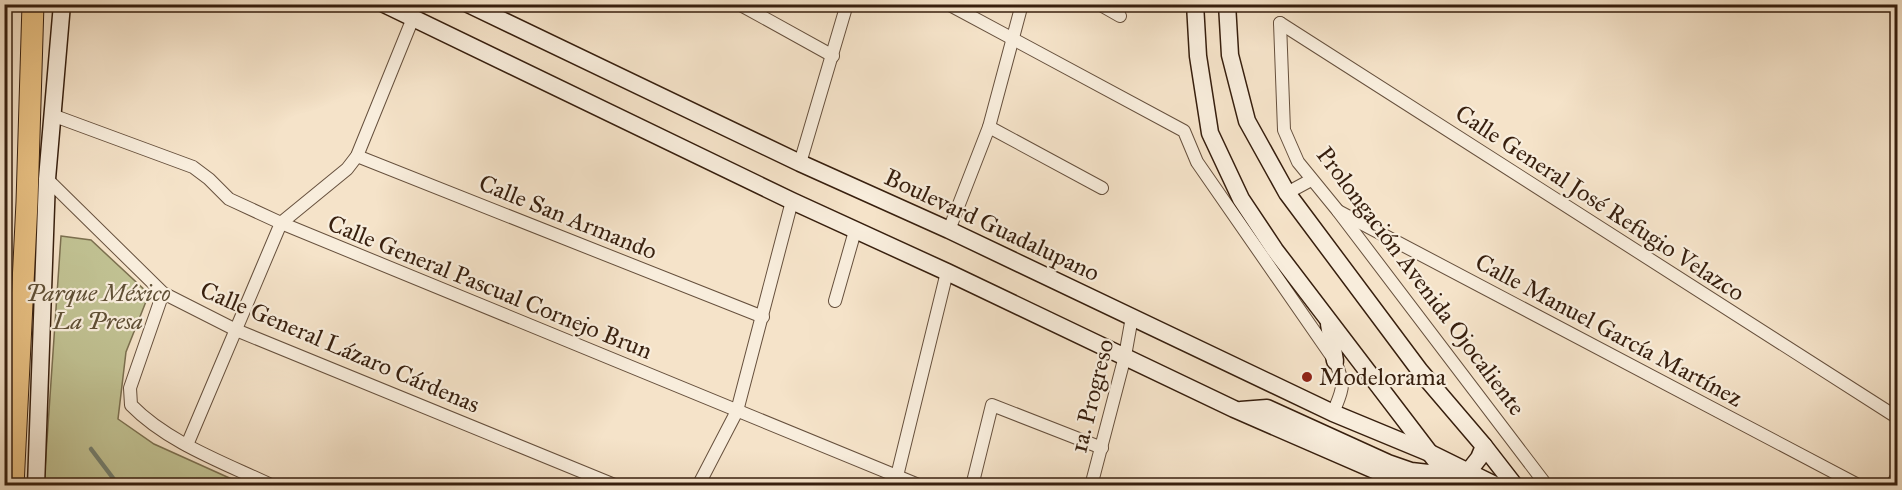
<svg xmlns="http://www.w3.org/2000/svg" width="1902" height="490" font-family="'IM FELL Great Primer',serif">
  <style>
    .green { fill: #c1c293; stroke: #7c7050; stroke-width: 1.5 }
    .lines { fill: none; stroke-linecap: round; stroke-linejoin: round }
    .stream { stroke: #747f6f; stroke-width: 4.5 }
    .street-casing { stroke: #66503d; stroke-width: 14 }
    .secondary-casing { stroke: #371f0e; stroke-width: 19 }
    .highway-casing { stroke: #371f0e; stroke-width: 23 }
    .street { stroke: #f8eddc; stroke-width: 12 }
    .secondary { stroke: #f8eddc; stroke-width: 16 }
    .highway { stroke: #eac284; stroke-width: 21 }
    .poi-dot { fill: #8f2418; stroke: #f8eddc; stroke-width: 2 }
    .labels { text-anchor: middle; stroke-width: 4.5; stroke-linejoin: round; paint-order: stroke }
    .street-label { font-size: 24px; fill: #371f0e; stroke: #f8eddc }
    .park-label { font-size: 24px; font-style: italic; fill: #605036; stroke: #f8eddc }
    .poi-label { font-size: 24px; fill: #371f0e; stroke: #f8eddc; text-anchor: start }
  </style>
  <rect width="100%" height="100%" fill="#f5e3c9"/>
  <filter id="stains"><feTurbulence type="fractalNoise" baseFrequency=".00333" numOctaves="4"/><feColorMatrix values="0 0 0 0 .2 0 0 0 0 .09 0 0 0 0 .02 0 0 0 .5 -.17"/></filter>
  <radialGradient id="worn" r=".72"><stop offset=".6" stop-color="#630" stop-opacity="0"/><stop offset="1" stop-color="#630" stop-opacity=".3"/></radialGradient>
  <path class="green" d="M 61,236 L 91,240 L 149,294 L 126,352 L 118,419 L 154,444 L 245,485 L 46,486 L 44,484 Z"/>
  <g class="lines">
    <path class="stream" d="M 91,449 L 119,486"/>
    <g class="street-casing">
      <g id="street">
        <path d="M 739,4 L 833,56"/>
        <path d="M 948,4 L 1184,131 L 1197,162 L 1335,361 C 1346,387 1343,388 1333,413"/>
        <path d="M 1099,4 L 1120,16"/>
        <path d="M 1280,23 L 1898,418"/>
        <path d="M 1280,23 L 1284,130 L 1298,162 L 1338,211 L 1547,486"/>
        <path d="M 52,115 L 193,167 L 209,179 L 229,199 L 281,223 L 921,486"/>
        <path d="M 989,127 L 1102,188"/>
        <path d="M 357,156 L 763,317"/>
        <path d="M 800,163 L 847,4"/>
        <path d="M 47,179 L 163,293 L 236,330 L 617,486"/>
        <path d="M 1287,193 L 1311,180"/>
        <path d="M 1338,211 L 1860,486"/>
        <path d="M 949,230 L 989,127 L 1022,4"/>
        <path d="M 163,293 L 130,388 L 131,405 C 168,443 225,463 273,486"/>
        <path d="M 835,301 L 855,231"/>
        <path d="M 187,445 L 281,223 L 347,169 L 357,156 L 413,18"/>
        <path d="M 897,476 L 947,272"/>
        <path d="M 698,486 L 737,411 L 792,201"/>
        <path d="M 972,486 L 992,405 L 1102,448"/>
        <path d="M 1091,486 L 1125,356 L 1132,317"/>
        <path d="M 1892,486 L 1898,474"/>
      </g>
    </g>
    <g class="secondary-casing">
      <g id="secondary">
        <path d="M 384,4 L 792,201 L 947,272 L 1234,409 L 1411,486"/>
        <path d="M 468,4 L 800,163 L 949,230 L 1333,413 L 1432,454 L 1497,486"/>
        <path d="M 1195,4 L 1198,56 L 1210,133 L 1241,199 L 1275,250 L 1455,486"/>
        <path d="M 1227,4 L 1230,55 L 1247,121 L 1287,193 L 1420,371 L 1484,446 L 1515,486"/>
        <path d="M 1329,324 L 1335,361"/>
        <path d="M 1241,410 L 1267,408 L 1388,463 L 1411,471 L 1446,475 L 1468,472 L 1479,458 L 1484,446"/>
        <path d="M 36,486 L 47,179 L 62,4"/>
      </g>
    </g>
    <g class="highway-casing">
      <path id="highway" d="M 13,486 L 27,202 L 33,4"/>
    </g>
    <use href="#street" class="street"/>
    <use href="#secondary" class="secondary"/>
    <use href="#highway" class="highway"/>
  </g>
  <circle class="poi-dot" cx="1307" cy="377" r="6"/>
  <g class="labels">
    <g class="street-label">
      <text transform="translate(1600 203) rotate(33)" y="8">Calle General José Refugio Velazco</text>
      <text transform="translate(568 217) rotate(22)" y="8">Calle San Armando</text>
      <text transform="translate(992 225) rotate(25)" y="8">Boulevard Guadalupano</text>
      <text transform="translate(1421 281) rotate(53)" y="8">Prolongación Avenida Ojocaliente</text>
      <text transform="translate(490 287) rotate(22)" y="8">Calle General Pascual Cornejo Brun</text>
      <text transform="translate(1609 330) rotate(28)" y="8">Calle Manuel García Martínez</text>
      <text transform="translate(340 347) rotate(23)" y="8">Calle General Lázaro Cárdenas</text>
      <text transform="translate(1092 396) rotate(-76)" y="8">1a. Progreso</text>
    </g>
    <g class="park-label">
      <text x="98" y="301">Parque México<tspan x="98" dy="28">La Presa</tspan></text>
    </g>
    <g class="poi-label">
      <text x="1319" y="385">Modelorama</text>
    </g>
  </g>
  <rect width="1902" height="490" fill="none" stroke="#f5e3c9" stroke-width="24"/>
  <rect x="6" y="6" width="1890" height="478" fill="none" stroke="#371f0e" stroke-width="3"/>
  <rect x="12" y="12" width="1878" height="466" fill="none" stroke="#371f0e" stroke-width="1.5"/>
  <rect width="100%" height="100%" filter="url(#stains)"/>
  <rect width="100%" height="100%" fill="url(#worn)"/>
</svg>
